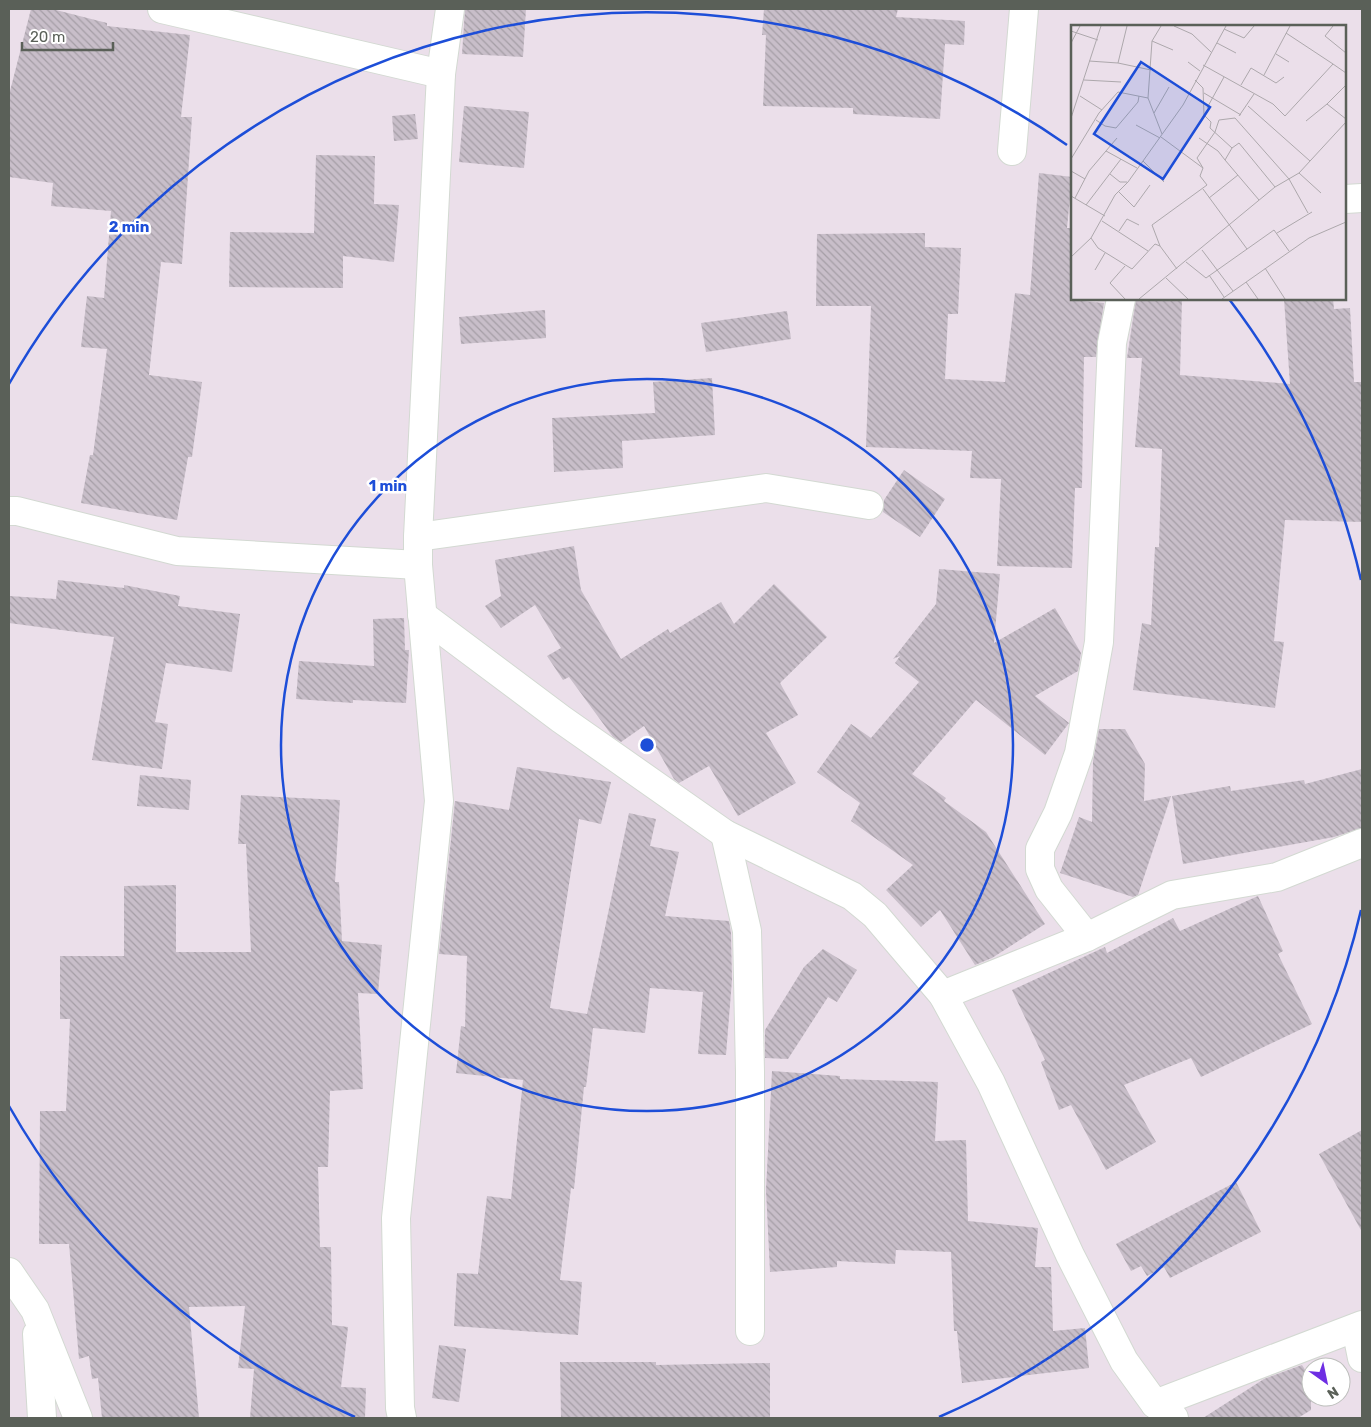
<svg xmlns="http://www.w3.org/2000/svg" width="1371" height="1427" font-family="Rubik,sans-serif">
  <style>
    .building { fill: url(#building-back-hatch) }
    .lines { fill: none; stroke-linecap: round; stroke-linejoin: round }
    .street-casing { stroke: #d3d9d2; stroke-width: 30 }
    .street { stroke: #fff; stroke-width: 28 }
    .ring { fill: none; stroke: #1d4ed8; stroke-width: 2.5 }
    .inset-road { fill: none; stroke: #ada8ac; stroke-width: 1 }
    .view { fill: #1d4ed8; fill-opacity: 0.15; stroke: #1d4ed8; stroke-width: 2.5 }
    .inset-edge { fill: none; stroke: #5a6058; stroke-width: 2.5 }
    .centre { fill: #1d4ed8; stroke: #fff; stroke-width: 2.5 }
    .ring-label { font-size: 15px; text-anchor: middle; font-weight: bold; fill: #1d4ed8; stroke: #fff; stroke-width: 5; stroke-linejoin: round; paint-order: stroke }
  </style>
  <defs>
    <pattern id="building-back-hatch" width="6" height="6" patternUnits="userSpaceOnUse" patternTransform="scale(1.25)"><rect width="6" height="6" fill="#c8bec9"/><path d="M-1 5l2 2M0 0l6 6M5-1l2 2" fill="none" stroke="#a59ea6"/></pattern>
  </defs>
  <rect width="100%" height="100%" fill="#ebdfea"/>
  <g class="building">
    <path d="M 31,9 L 52,9 L 107,23 L 107,26 L 190,35 L 181,117 L 192,117 L 182,264 L 161,262 L 149,375 L 202,382 L 192,457 L 188,457 L 177,520 L 81,503 L 90,455 L 93,455 L 107,349 L 81,347 L 87,296 L 104,298 L 111,211 L 51,206 L 53,183 L 9,177 L 9,95 Z"/>
    <path d="M 465,9 L 526,9 L 523,57 L 462,54 Z"/>
    <path d="M 764,9 L 898,9 L 896,17 L 965,21 L 964,45 L 945,44 L 940,119 L 853,114 L 853,108 L 763,106 L 766,35 L 762,35 Z"/>
    <path d="M 464,106 L 529,112 L 524,168 L 459,162 Z"/>
    <path d="M 415,114 L 418,139 L 394,141 L 392,116 Z"/>
    <path d="M 316,155 L 375,156 L 374,204 L 399,205 L 394,262 L 343,256 L 343,288 L 229,287 L 230,232 L 314,233 Z"/>
    <path d="M 1039,173 L 1072,177 L 1067,228 L 1072,228 L 1072,300 L 1104,303 L 1096,357 L 1084,357 L 1082,488 L 1075,488 L 1072,568 L 997,566 L 1001,479 L 970,478 L 972,451 L 866,447 L 871,306 L 816,306 L 817,234 L 925,233 L 925,247 L 961,248 L 958,314 L 948,314 L 945,379 L 1005,382 L 1015,293 L 1030,295 Z"/>
    <path d="M 1136,299 L 1182,299 L 1180,375 L 1290,384 L 1284,299 L 1333,299 L 1334,309 L 1350,308 L 1354,382 L 1362,382 L 1362,522 L 1285,520 L 1274,641 L 1284,642 L 1275,708 L 1133,690 L 1142,623 L 1151,625 L 1155,547 L 1159,547 L 1162,449 L 1135,447 L 1142,358 L 1127,358 Z"/>
    <path d="M 545,310 L 546,338 L 461,344 L 459,317 Z"/>
    <path d="M 787,311 L 791,339 L 706,352 L 701,323 Z"/>
    <path d="M 712,378 L 715,435 L 622,441 L 623,468 L 554,472 L 552,418 L 655,413 L 653,382 Z"/>
    <path d="M 904,470 L 945,499 L 920,537 L 883,512 L 884,500 Z"/>
    <path d="M 574,546 L 581,590 L 621,659 L 668,629 L 670,633 L 721,602 L 734,624 L 774,584 L 827,637 L 780,683 L 798,715 L 766,733 L 796,783 L 738,816 L 709,766 L 679,783 L 674,779 L 644,726 L 621,742 L 613,737 L 569,677 L 563,680 L 547,656 L 561,648 L 535,605 L 501,628 L 485,606 L 501,596 L 495,560 Z"/>
    <path d="M 939,569 L 1000,574 L 994,643 L 1055,608 L 1081,653 L 1078,671 L 1035,696 L 1069,723 L 1045,755 L 976,700 L 912,774 L 946,798 L 944,801 L 986,832 L 1045,924 L 992,958 L 975,965 L 940,910 L 921,927 L 886,890 L 913,865 L 851,821 L 860,803 L 817,772 L 851,724 L 871,738 L 919,682 L 895,663 L 900,656 L 893,659 L 936,604 Z"/>
    <path d="M 58,580 L 124,588 L 124,585 L 180,596 L 178,606 L 240,614 L 232,672 L 166,663 L 155,722 L 168,724 L 162,769 L 92,760 L 114,637 L 9,623 L 9,596 L 56,599 Z"/>
    <path d="M 404,618 L 405,650 L 409,650 L 406,703 L 353,700 L 353,703 L 296,699 L 299,661 L 374,666 L 373,619 Z"/>
    <path d="M 1099,729 L 1125,729 L 1145,764 L 1144,801 L 1171,796 L 1138,895 L 1133,897 L 1060,873 L 1079,817 L 1092,822 L 1093,761 Z"/>
    <path d="M 517,767 L 611,782 L 601,824 L 579,819 L 550,1008 L 587,1014 L 629,813 L 656,819 L 650,846 L 679,852 L 665,916 L 729,921 L 731,933 L 732,980 L 726,1055 L 698,1054 L 703,992 L 650,988 L 645,1033 L 593,1028 L 586,1087 L 584,1087 L 574,1189 L 571,1188 L 560,1280 L 582,1282 L 578,1335 L 454,1326 L 457,1273 L 478,1274 L 487,1196 L 511,1199 L 523,1080 L 456,1073 L 461,1026 L 465,1027 L 467,956 L 439,954 L 455,801 L 509,810 Z"/>
    <path d="M 1362,769 L 1362,828 L 1334,837 L 1183,864 L 1172,796 L 1230,786 L 1231,791 L 1304,780 L 1305,784 Z"/>
    <path d="M 140,775 L 191,780 L 189,810 L 137,806 Z"/>
    <path d="M 241,795 L 340,800 L 335,882 L 339,882 L 342,941 L 382,945 L 378,994 L 358,993 L 363,1089 L 330,1091 L 328,1167 L 318,1167 L 320,1247 L 331,1247 L 332,1325 L 348,1327 L 341,1387 L 366,1388 L 365,1418 L 250,1418 L 254,1369 L 238,1368 L 245,1306 L 189,1307 L 199,1418 L 102,1418 L 98,1378 L 92,1379 L 89,1356 L 79,1359 L 69,1244 L 39,1244 L 40,1111 L 66,1111 L 70,1019 L 60,1019 L 60,956 L 124,956 L 124,886 L 176,885 L 176,952 L 251,952 L 246,844 L 238,844 Z"/>
    <path d="M 1258,896 L 1283,951 L 1278,954 L 1312,1024 L 1201,1077 L 1191,1058 L 1124,1085 L 1156,1142 L 1106,1170 L 1071,1105 L 1059,1110 L 1041,1062 L 1045,1060 L 1012,990 L 1105,947 L 1107,953 L 1173,918 L 1180,931 Z"/>
    <path d="M 823,949 L 857,970 L 837,1002 L 828,997 L 788,1059 L 765,1058 L 765,1030 L 804,967 Z"/>
    <path d="M 772,1071 L 840,1076 L 840,1079 L 938,1082 L 935,1141 L 966,1140 L 968,1221 L 1038,1228 L 1035,1267 L 1051,1267 L 1053,1331 L 1085,1328 L 1089,1368 L 962,1383 L 957,1331 L 954,1331 L 951,1252 L 896,1250 L 895,1264 L 837,1261 L 837,1267 L 770,1272 L 766,1190 Z"/>
    <path d="M 1362,1130 L 1362,1232 L 1319,1154 Z"/>
    <path d="M 1236,1182 L 1261,1232 L 1170,1278 L 1164,1267 L 1147,1276 L 1141,1266 L 1131,1271 L 1116,1244 Z"/>
    <path d="M 439,1345 L 466,1349 L 459,1402 L 432,1398 Z"/>
    <path d="M 560,1362 L 656,1362 L 656,1365 L 770,1363 L 770,1418 L 561,1418 Z"/>
    <path d="M 1302,1365 L 1311,1379 L 1311,1410 L 1298,1418 L 1203,1418 L 1264,1379 Z"/>
  </g>
  <g class="lines">
    <g class="street-casing">
      <g id="street">
        <path d="M 162,9 L 441,74"/>
        <path d="M 1012,151 L 1024,9"/>
        <path d="M 1345,199 L 1362,198"/>
        <path d="M 9,511 L 17,511 L 177,551 L 418,565"/>
        <path d="M 418,537 L 766,488 L 869,505"/>
        <path d="M 422,615 L 561,719 L 725,834 L 852,896 L 875,915 L 943,995 L 991,1083 L 1070,1255 L 1124,1361 L 1155,1404 L 1174,1418"/>
        <path d="M 725,834 L 747,931 L 750,1072 L 750,1331"/>
        <path d="M 1087,937 L 1049,889 L 1040,869 L 1040,849 L 1058,813 L 1079,753 L 1099,642 L 1112,343 L 1121,299"/>
        <path d="M 943,995 L 1087,937 L 1172,895 L 1277,877 L 1362,843"/>
        <path d="M 9,1272 L 35,1310 L 78,1418"/>
        <path d="M 1356,1328 L 1362,1358"/>
        <path d="M 37,1334 L 42,1418"/>
        <path d="M 1155,1404 L 1362,1325"/>
        <path d="M 402,1418 L 400,1408 L 396,1218 L 439,801 L 418,565 L 418,537 L 441,74 L 450,9"/>
      </g>
    </g>
    <use href="#street" class="street"/>
  </g>
  <g class="ring">
    <circle cx="647" cy="745" r="366"/>
    <path d="M1361 910A733 733 0 0 1 939 1417M355 1417A733 733 0 0 1 9 1106M9 384A733 733 0 0 1 1067 145M1229 299A733 733 0 0 1 1361 580"/>
  </g>
  <g transform="translate(1071 25)">
    <rect width="275" height="275" fill="#ebdfea"/>
    <path class="inset-road" d="M 90,1 L 81,16 L 77,73 L 91,109M 103,1 L 121,9 L 140,27M 262,1 L 254,11 L 275,28M 153,4 L 173,13 L 183,1M 0,6 L 27,15M 215,8 L 262,39M 81,16 L 102,25M 0,18 L 9,1M 146,18 L 165,28M 205,29 L 218,37M 18,36 L 47,38 L 56,1M 117,37 L 129,46M 47,38 L 80,45M 132,40 L 202,79 L 214,91 L 262,39 L 275,48M 193,50 L 219,1M 13,55 L 50,57M 124,55 L 132,63 L 133,90 L 140,97 L 139,103 L 161,123M 170,60 L 180,43 L 205,58 L 213,52M 275,60 L 256,79 L 275,94M 133,68 L 170,90M 9,71 L 31,85M 177,81 L 239,136M 136,83 L 153,52M 83,88 L 98,62M 168,91 L 183,69M 0,93 L 30,1M 25,95 L 34,101 L 45,103 L 67,77 L 68,71M 235,96 L 256,79M 65,100 L 89,113M 128,113 L 147,126 L 154,135M 35,126 L 66,143M 0,134 L 28,88 L 47,67 L 77,73M 72,136 L 93,157M 132,143 L 126,133 L 144,107 L 148,95 L 164,93 L 218,154 L 237,188M 0,146 L 14,154M 228,148 L 250,168M 39,149 L 49,157 L 56,157M 132,164 L 176,224M 47,166 L 63,182 L 79,160M 0,171 L 34,191M 4,173 L 18,146 L 46,113M 138,173 L 167,150M 188,175 L 154,135 L 161,123 L 168,118 L 204,162M 15,180 L 50,134M 31,196 L 77,226M 48,206 L 56,194 L 68,200M 206,208 L 241,187M 20,213 L 27,223 L 61,244 L 84,219 L 89,221 L 106,244M 89,221 L 81,200 L 136,160 L 129,151 L 132,143 L 90,112M 131,225 L 162,266M 0,232 L 20,213 L 44,170 L 57,157 L 112,80 L 155,1M 115,237 L 135,253 L 203,205 L 218,226M 194,243 L 214,274M 24,245 L 34,228M 138,250 L 153,272M 95,253 L 117,274M 175,257 L 187,274M 54,274 L 39,258 L 54,241M 68,274 L 204,162 L 228,148 L 275,97M 151,274 L 238,213 L 275,197"/>
    <path class="view" d="M 70,37 L 139,82 L 92,154 L 23,109 Z"/>
    <rect width="275" height="275" class="inset-edge"/>
  </g>
  <circle cx="647" cy="745" r="8" class="centre"/>
  <g class="ring-label">
    <text x="129" y="232">2 min</text>
    <text x="388" y="491">1 min</text>
  </g>
  <rect width="1371" height="1427" fill="none" stroke="#5a6058" stroke-width="20"/>
  <g transform="translate(1326 1382) rotate(147)"><circle r="24" fill="#ffffff" stroke="#bdbfbc"/>
  <path d="M0-4L9 19L0 12L-9 19Z" fill="#6e2ee3"/>
  <text y="-8" font-size="14" font-weight="bold" text-anchor="middle" fill="#5a6058">N</text>
  </g>
  <path d="M22 42v8h91v-8" fill="none" stroke="#5a6058" stroke-width="2.5"/>
  <text x="30" y="42" font-size="15" fill="#5a6058" stroke="#ffffff" stroke-width="4" paint-order="stroke">20 m</text>
</svg>
